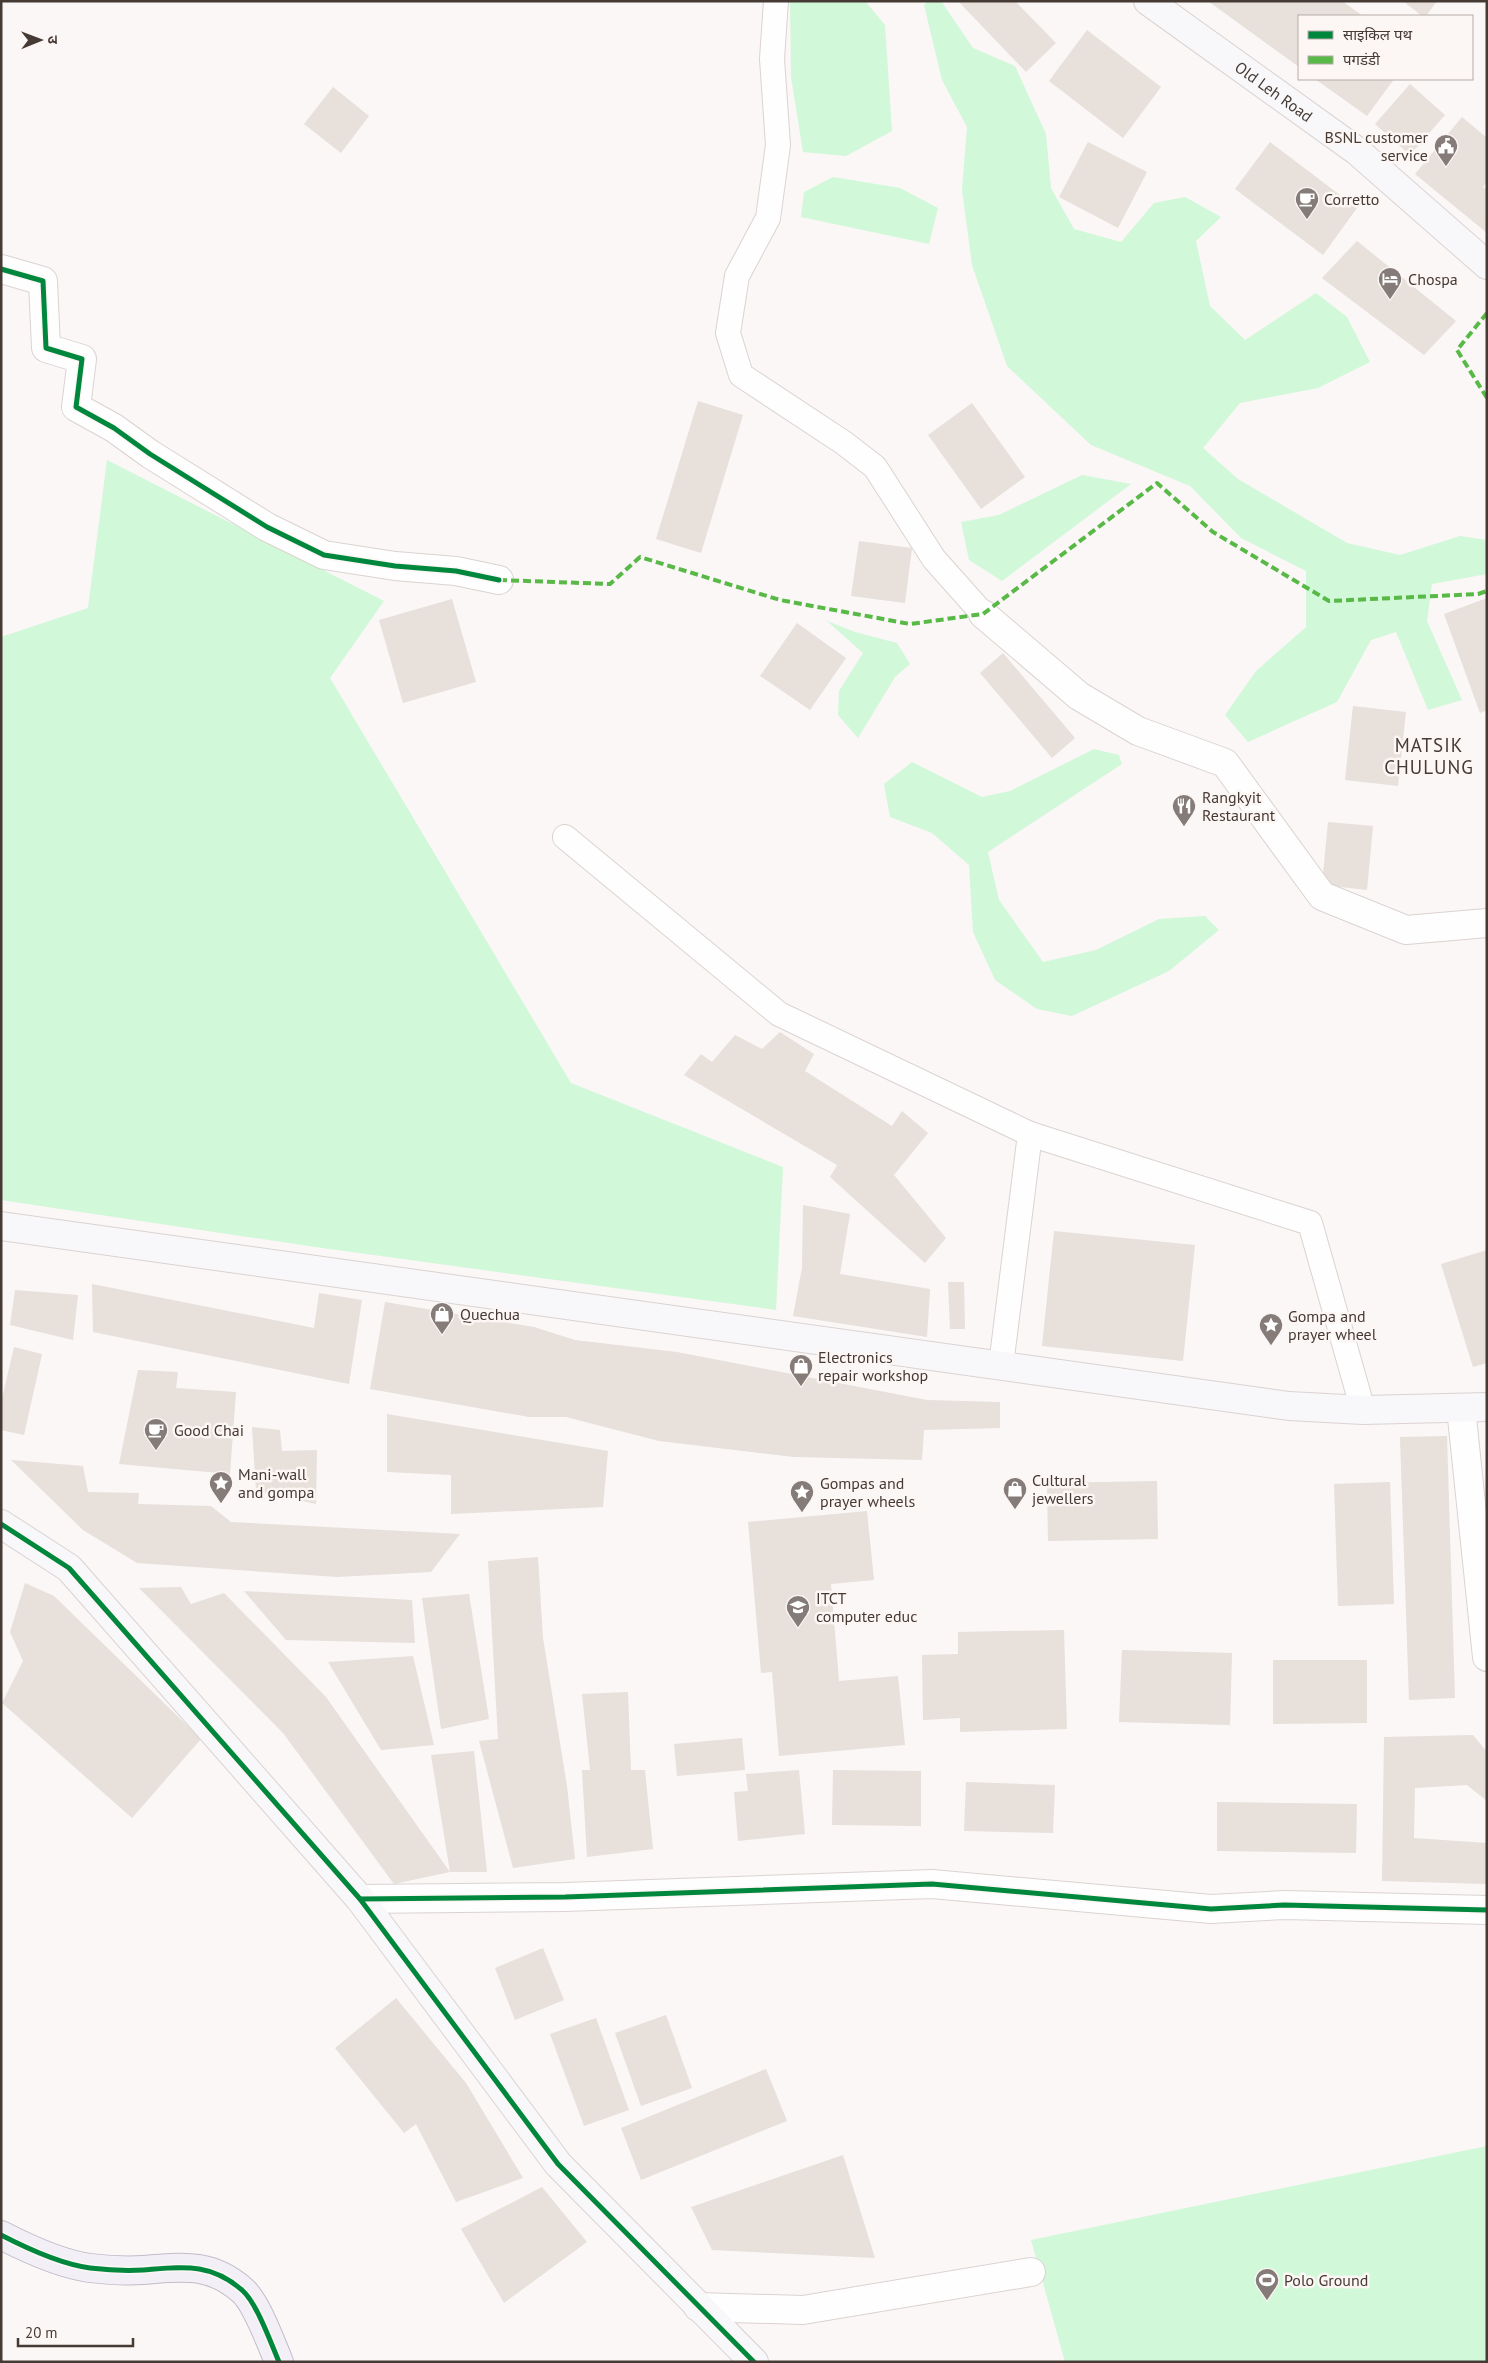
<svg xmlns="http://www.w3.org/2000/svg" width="1488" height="2363" font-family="'PT Sans','Noto Sans Devanagari',sans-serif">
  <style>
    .green { fill: #d1f8d8 }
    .building { fill: #e7e0db }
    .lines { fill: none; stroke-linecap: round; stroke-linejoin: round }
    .lane-casing { stroke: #dbd3d1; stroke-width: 26 }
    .street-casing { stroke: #dbd3d1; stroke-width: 30 }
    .secondary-casing { stroke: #dbd3d1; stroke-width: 30 }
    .primary-casing { stroke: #c2bcc8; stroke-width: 30 }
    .lane { stroke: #fefefe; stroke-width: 24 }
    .street { stroke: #fefefe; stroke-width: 28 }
    .secondary { stroke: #f8f7fa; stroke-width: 28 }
    .primary { stroke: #f2eff7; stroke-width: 28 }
    .quiet { stroke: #58b947; stroke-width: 4; stroke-dasharray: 8 4; stroke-linecap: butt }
    .cycleway-casing { stroke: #fcf6f4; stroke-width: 8 }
    .cycleway { stroke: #00873e; stroke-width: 5 }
    .labels { text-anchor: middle; stroke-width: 5; stroke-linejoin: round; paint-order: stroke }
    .street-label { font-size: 16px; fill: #463a35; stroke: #fcf6f4 }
    .poi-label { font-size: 16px; fill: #463a35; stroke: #fcf6f4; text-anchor: start }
    .quarter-label { font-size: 19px; letter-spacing: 1px; fill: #463a35; stroke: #fcf6f4 }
  </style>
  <rect width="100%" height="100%" fill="#faf7f6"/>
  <g class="green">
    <path d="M 790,1 L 865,1 L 885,25 L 892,131 L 846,156 L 803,152 L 791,77 Z"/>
    <path d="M 928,1 L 941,1 L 973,48 L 1015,66 L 1046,134 L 1051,188 L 1074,229 L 1121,242 L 1154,203 L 1185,197 L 1221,217 L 1196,241 L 1210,306 L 1245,340 L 1316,293 L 1347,317 L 1370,362 L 1318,388 L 1240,403 L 1203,448 L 1238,479 L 1347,543 L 1400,555 L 1460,536 L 1487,540 L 1487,574 L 1432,584 L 1427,621 L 1462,700 L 1428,710 L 1396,632 L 1371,640 L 1337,702 L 1248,742 L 1225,715 L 1256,671 L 1306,627 L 1306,571 L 1241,538 L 1190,486 L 1091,445 L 1007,366 L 972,265 L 962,190 L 967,127 L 942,80 L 924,5 Z"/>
    <path d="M 833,177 L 900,188 L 938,208 L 929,244 L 801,217 L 804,192 Z"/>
    <path d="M 107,460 L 384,601 L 330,678 L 571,1083 L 783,1167 L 776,1310 L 315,1247 L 1,1200 L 1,637 L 88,608 Z"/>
    <path d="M 1082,475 L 1131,484 L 1002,581 L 969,560 L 961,522 L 999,515 Z"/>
    <path d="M 827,621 L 855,632 L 897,643 L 910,664 L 895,677 L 858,738 L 838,715 L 839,691 L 863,653 Z"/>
    <path d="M 1094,749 L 1119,755 L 1122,764 L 988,852 L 999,900 L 1043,962 L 1096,950 L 1159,919 L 1205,916 L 1219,930 L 1169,971 L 1072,1016 L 1037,1009 L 995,980 L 973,932 L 969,865 L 932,833 L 890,817 L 884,784 L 912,762 L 982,797 L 1010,791 Z"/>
    <path d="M 1487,2146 L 1487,2362 L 1065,2362 L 1031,2240 Z"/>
  </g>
  <g class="building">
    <path d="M 958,1 L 1015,1 L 1056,43 L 1026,72 Z"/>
    <path d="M 1208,1 L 1342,1 L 1363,16 L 1299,16 L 1299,67 Z"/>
    <path d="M 1403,1 L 1437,1 L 1426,16 L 1422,16 Z"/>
    <path d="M 1087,30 L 1161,87 L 1123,138 L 1049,81 Z"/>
    <path d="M 1315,79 L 1394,79 L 1367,116 Z"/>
    <path d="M 1410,84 L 1445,115 L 1410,155 L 1375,124 Z"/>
    <path d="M 333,87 L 369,116 L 341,153 L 304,124 Z"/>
    <path d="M 1462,117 L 1487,138 L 1487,182 L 1483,187 L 1487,190 L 1487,233 L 1415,174 Z"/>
    <path d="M 1088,142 L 1147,172 L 1118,228 L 1059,197 Z"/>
    <path d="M 1270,142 L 1357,208 L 1323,255 L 1235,189 Z"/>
    <path d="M 1357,241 L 1456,321 L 1424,355 L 1322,278 Z"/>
    <path d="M 698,401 L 743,415 L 701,553 L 656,539 Z"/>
    <path d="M 972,403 L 1025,477 L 981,509 L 928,435 Z"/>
    <path d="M 859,541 L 912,548 L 905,603 L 851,596 Z"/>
    <path d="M 1487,598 L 1487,710 L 1480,713 L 1444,614 Z"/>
    <path d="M 452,599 L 476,682 L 403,703 L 379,620 Z"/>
    <path d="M 797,623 L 846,658 L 810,710 L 760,676 Z"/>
    <path d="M 1003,653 L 1075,738 L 1052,758 L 980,673 Z"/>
    <path d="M 1353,706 L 1406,712 L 1398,786 L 1345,780 Z"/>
    <path d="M 1328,822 L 1373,826 L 1367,890 L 1322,885 Z"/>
    <path d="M 780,1032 L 814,1054 L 805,1071 L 892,1126 L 902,1111 L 928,1133 L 894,1175 L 946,1238 L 925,1263 L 830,1177 L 837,1165 L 684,1075 L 701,1054 L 712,1062 L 735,1035 L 762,1049 Z"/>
    <path d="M 803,1205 L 850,1214 L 840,1274 L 930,1289 L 927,1337 L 793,1316 L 802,1268 Z"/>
    <path d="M 1054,1231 L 1195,1245 L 1183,1361 L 1042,1346 Z"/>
    <path d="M 1487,1250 L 1487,1363 L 1473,1367 L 1441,1264 Z"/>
    <path d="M 948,1282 L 964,1282 L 965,1329 L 950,1329 Z"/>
    <path d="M 92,1284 L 314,1328 L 319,1293 L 362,1300 L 349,1384 L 93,1332 Z"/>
    <path d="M 15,1290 L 78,1295 L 73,1340 L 10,1325 Z"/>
    <path d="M 385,1302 L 534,1327 L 575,1340 L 677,1352 L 927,1400 L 1000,1402 L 1000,1428 L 924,1430 L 922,1460 L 794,1457 L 659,1441 L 566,1417 L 529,1417 L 370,1389 Z"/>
    <path d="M 14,1347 L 42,1354 L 24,1435 L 1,1430 L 1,1403 Z"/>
    <path d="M 138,1370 L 178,1372 L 176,1388 L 236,1392 L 230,1474 L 119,1464 Z"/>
    <path d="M 387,1414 L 608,1451 L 603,1507 L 451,1514 L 451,1475 L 387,1472 Z"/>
    <path d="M 252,1427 L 280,1430 L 282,1451 L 317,1450 L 316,1504 L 256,1490 Z"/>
    <path d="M 1447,1436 L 1455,1698 L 1409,1700 L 1400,1437 Z"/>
    <path d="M 11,1460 L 83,1466 L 88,1492 L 139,1493 L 138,1504 L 211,1506 L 231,1522 L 460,1534 L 431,1572 L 337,1577 L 137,1563 L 83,1530 Z"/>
    <path d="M 1157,1481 L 1158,1539 L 1048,1541 L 1047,1483 Z"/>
    <path d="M 1390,1482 L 1394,1604 L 1338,1606 L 1334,1484 Z"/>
    <path d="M 867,1511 L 874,1580 L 831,1584 L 839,1681 L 898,1676 L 905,1745 L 779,1756 L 772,1672 L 761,1673 L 748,1522 Z"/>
    <path d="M 538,1557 L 543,1638 L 567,1786 L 575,1859 L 513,1868 L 479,1741 L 498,1739 L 488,1561 Z"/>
    <path d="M 25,1583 L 54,1596 L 201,1739 L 132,1818 L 2,1703 L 23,1661 L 10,1632 Z"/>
    <path d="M 181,1587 L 191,1604 L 224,1593 L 326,1697 L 450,1872 L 394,1884 L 283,1733 L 139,1588 Z"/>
    <path d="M 244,1591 L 412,1600 L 415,1643 L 286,1640 Z"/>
    <path d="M 469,1594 L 489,1719 L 441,1729 L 422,1598 Z"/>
    <path d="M 1064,1630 L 1067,1729 L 960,1732 L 960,1718 L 923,1720 L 922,1655 L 958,1654 L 958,1632 Z"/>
    <path d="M 1122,1650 L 1232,1653 L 1230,1725 L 1119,1722 Z"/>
    <path d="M 413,1656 L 434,1745 L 381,1750 L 328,1662 Z"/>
    <path d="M 1273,1660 L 1367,1660 L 1367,1723 L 1273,1724 Z"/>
    <path d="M 628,1692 L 631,1770 L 645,1770 L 653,1849 L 587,1857 L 582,1770 L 590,1770 L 582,1694 Z"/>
    <path d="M 1473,1735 L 1487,1752 L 1487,1801 L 1467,1785 L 1415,1788 L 1414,1838 L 1487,1843 L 1487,1884 L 1382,1881 L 1384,1737 Z"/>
    <path d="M 742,1738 L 745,1770 L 677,1776 L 674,1744 Z"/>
    <path d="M 474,1751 L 487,1872 L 450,1872 L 431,1755 Z"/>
    <path d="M 799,1770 L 805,1834 L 738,1841 L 734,1792 L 748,1791 L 746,1774 Z"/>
    <path d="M 833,1770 L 921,1771 L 921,1826 L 832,1825 Z"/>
    <path d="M 966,1782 L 1055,1785 L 1053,1833 L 964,1831 Z"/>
    <path d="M 1217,1802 L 1357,1804 L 1356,1853 L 1217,1851 Z"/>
    <path d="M 543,1948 L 564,2000 L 515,2020 L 495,1968 Z"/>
    <path d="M 396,1998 L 466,2083 L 523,2178 L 456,2202 L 416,2124 L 404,2133 L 335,2048 Z"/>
    <path d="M 666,2015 L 692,2088 L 641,2106 L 615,2033 Z"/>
    <path d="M 596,2018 L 629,2110 L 584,2126 L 550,2034 Z"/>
    <path d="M 766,2069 L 787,2121 L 641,2180 L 621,2128 Z"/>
    <path d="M 843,2155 L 875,2258 L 712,2250 L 691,2207 Z"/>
    <path d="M 542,2187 L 587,2242 L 504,2303 L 461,2229 Z"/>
  </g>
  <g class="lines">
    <g class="lane-casing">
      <g id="lane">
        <path d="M 776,1 L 772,59 L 778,145 L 768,218 L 737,276 L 728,333 L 741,375 L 844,443 L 875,467 L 934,559 L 983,614"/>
        <path d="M 565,837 L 779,1014 L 1030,1134 L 1310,1223 L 1363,1410"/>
        <path d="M 1001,1365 L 1030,1134"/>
      </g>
    </g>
    <g class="street-casing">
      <g id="street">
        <path d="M 1,269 L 43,281 L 46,348 L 82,359 L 76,407 L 114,428 L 150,454 L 267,527 L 324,555 L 395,566 L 456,571 L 499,580"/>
        <path d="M 983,614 L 1079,696 L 1138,731 L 1225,763 L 1322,896 L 1406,930 L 1487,923"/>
        <path d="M 1461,1408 L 1487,1657"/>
        <path d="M 360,1899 L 565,1897 L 932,1884 L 1211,1909 L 1284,1905 L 1487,1910"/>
        <path d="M 698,2307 L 803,2310 L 1031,2272"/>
      </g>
    </g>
    <g class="secondary-casing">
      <g id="secondary">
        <path id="s1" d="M 1148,1 L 1357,151 L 1487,265"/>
        <path d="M 1,1226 L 1289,1406 L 1363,1410 L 1487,1407"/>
        <path d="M 1,1524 L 69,1568 L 360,1899 L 558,2164 L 754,2362"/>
      </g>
    </g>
    <g class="primary-casing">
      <path id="primary" d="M 1,2235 C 28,2249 60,2264 90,2268 C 107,2270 126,2271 143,2270 C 182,2267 211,2262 243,2291 C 257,2304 271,2343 279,2362"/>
    </g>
    <use href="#lane" class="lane"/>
    <use href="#street" class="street"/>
    <use href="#secondary" class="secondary"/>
    <use href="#primary" class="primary"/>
    <g class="quiet">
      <path d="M 1487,313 L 1457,350 L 1487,398"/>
      <path d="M 499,580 L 610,584 L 640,557 L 780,600 L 910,624 L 983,614 L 1157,483 L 1213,532 L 1329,601 L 1478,594 L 1487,591"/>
    </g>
    <g class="cycleway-casing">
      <g id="cycleway">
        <path d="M 1,269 L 43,281 L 46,348 L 82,359 L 76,407 L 114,428 L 150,454 L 267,527 L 324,555 L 395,566 L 456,571 L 499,580"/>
        <path d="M 1,1524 L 69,1568 L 360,1899 L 558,2164 L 754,2362"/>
        <path d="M 360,1899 L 565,1897 L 932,1884 L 1211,1909 L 1284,1905 L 1487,1910"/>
        <path d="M 1,2235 C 28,2249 60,2264 90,2268 C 107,2270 126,2271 143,2270 C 182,2267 211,2262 243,2291 C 257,2304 271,2343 279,2362"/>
      </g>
    </g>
    <use href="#cycleway" class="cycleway"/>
  </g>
  <defs>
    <g id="civic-pin" transform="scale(1.25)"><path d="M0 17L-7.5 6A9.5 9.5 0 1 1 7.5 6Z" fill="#857c79" stroke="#fcf6f4"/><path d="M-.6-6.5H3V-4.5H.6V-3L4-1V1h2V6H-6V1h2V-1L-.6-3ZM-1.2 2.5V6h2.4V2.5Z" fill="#fff"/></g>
    <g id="cafe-pin" transform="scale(1.25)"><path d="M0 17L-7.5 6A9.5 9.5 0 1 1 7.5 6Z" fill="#857c79" stroke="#fcf6f4"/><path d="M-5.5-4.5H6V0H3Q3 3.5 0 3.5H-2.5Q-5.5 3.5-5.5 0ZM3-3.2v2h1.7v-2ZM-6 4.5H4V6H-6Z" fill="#fff"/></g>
    <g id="hotel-pin" transform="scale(1.25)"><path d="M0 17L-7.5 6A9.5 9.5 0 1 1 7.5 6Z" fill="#857c79" stroke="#fcf6f4"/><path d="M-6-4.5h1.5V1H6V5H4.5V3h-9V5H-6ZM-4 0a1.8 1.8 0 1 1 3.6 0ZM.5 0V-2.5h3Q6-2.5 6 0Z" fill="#fff"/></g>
    <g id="restaurant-pin" transform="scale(1.25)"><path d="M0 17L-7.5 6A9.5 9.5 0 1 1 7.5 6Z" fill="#857c79" stroke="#fcf6f4"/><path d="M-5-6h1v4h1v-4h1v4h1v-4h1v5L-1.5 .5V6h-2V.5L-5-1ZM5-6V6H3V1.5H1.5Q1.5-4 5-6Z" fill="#fff"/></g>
    <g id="shop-pin" transform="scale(1.25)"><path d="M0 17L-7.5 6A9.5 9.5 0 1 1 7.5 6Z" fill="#857c79" stroke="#fcf6f4"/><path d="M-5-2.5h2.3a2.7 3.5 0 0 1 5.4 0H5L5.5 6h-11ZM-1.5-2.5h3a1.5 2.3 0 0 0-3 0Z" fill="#fff"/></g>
    <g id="sight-pin" transform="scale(1.25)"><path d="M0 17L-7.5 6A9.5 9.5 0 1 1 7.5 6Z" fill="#857c79" stroke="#fcf6f4"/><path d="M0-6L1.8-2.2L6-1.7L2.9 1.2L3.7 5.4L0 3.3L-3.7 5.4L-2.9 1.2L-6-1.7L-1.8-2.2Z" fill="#fff"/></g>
    <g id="school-pin" transform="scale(1.25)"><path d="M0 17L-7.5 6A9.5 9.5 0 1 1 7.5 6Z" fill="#857c79" stroke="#fcf6f4"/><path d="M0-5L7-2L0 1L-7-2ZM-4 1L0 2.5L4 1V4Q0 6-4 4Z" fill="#fff"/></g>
    <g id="stadium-pin" transform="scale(1.25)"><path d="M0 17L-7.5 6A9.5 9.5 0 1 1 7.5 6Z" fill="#857c79" stroke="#fcf6f4"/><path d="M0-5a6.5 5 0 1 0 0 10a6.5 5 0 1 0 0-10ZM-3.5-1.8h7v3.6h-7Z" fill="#fff"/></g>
  </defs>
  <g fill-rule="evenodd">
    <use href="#civic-pin" x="1446" y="146"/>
    <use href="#cafe-pin" x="1307" y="199"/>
    <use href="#hotel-pin" x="1390" y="279"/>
    <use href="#restaurant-pin" x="1184" y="806"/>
    <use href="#shop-pin" x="442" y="1314"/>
    <use href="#sight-pin" x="1271" y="1325"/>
    <use href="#shop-pin" x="801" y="1366"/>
    <use href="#cafe-pin" x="156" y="1430"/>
    <use href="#sight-pin" x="221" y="1483"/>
    <use href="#shop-pin" x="1015" y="1489"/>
    <use href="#sight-pin" x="802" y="1492"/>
    <use href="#school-pin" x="798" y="1607"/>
    <use href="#stadium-pin" x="1267" y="2280"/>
  </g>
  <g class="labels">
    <g class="street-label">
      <text dy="6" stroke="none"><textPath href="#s1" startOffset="155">Old Leh Road</textPath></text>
    </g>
    <g class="poi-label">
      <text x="1428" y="143" text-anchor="end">BSNL customer<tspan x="1428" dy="18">service</tspan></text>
      <text x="1324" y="205">Corretto</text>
      <text x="1408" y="285">Chospa</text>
      <text x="1202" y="803">Rangkyit<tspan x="1202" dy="18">Restaurant</tspan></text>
      <text x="460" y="1320">Quechua</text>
      <text x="1288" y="1322">Gompa and<tspan x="1288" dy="18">prayer wheel</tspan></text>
      <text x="818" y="1363">Electronics<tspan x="818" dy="18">repair workshop</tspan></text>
      <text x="174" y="1436">Good Chai</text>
      <text x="238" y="1480">Mani-wall<tspan x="238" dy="18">and gompa</tspan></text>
      <text x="1032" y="1486">Cultural<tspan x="1032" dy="18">jewellers</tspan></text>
      <text x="820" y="1489">Gompas and<tspan x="820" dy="18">prayer wheels</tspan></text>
      <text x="816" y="1604">ITCT<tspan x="816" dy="18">computer educ</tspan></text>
      <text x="1284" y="2286">Polo Ground</text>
    </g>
    <g class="quarter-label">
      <text x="1429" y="752">MATSIK<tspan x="1429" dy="22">CHULUNG</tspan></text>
    </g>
  </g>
  <rect width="1488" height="2363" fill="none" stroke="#463a35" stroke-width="5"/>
  <rect x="1298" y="15" width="175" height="65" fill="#fcf6f4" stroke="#b3aba8"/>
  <rect x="1308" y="31" width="25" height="8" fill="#00873e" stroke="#b3aba8"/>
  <text x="1343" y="40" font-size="15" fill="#463a35">साइकिल पथ</text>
  <rect x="1308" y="56" width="25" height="8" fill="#58b947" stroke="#b3aba8"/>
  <text x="1343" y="65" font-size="15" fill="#463a35">पगडंडी</text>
  <g transform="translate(40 40) rotate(89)" stroke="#fcf6f4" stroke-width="4" paint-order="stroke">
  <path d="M0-4L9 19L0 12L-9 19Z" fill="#463a35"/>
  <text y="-8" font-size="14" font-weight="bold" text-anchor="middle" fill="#463a35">उ</text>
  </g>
  <path d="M18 2338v8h115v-8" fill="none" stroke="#463a35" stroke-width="2.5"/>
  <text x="25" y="2338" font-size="15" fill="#463a35" stroke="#fcf6f4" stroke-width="4" paint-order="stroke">20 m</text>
</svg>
